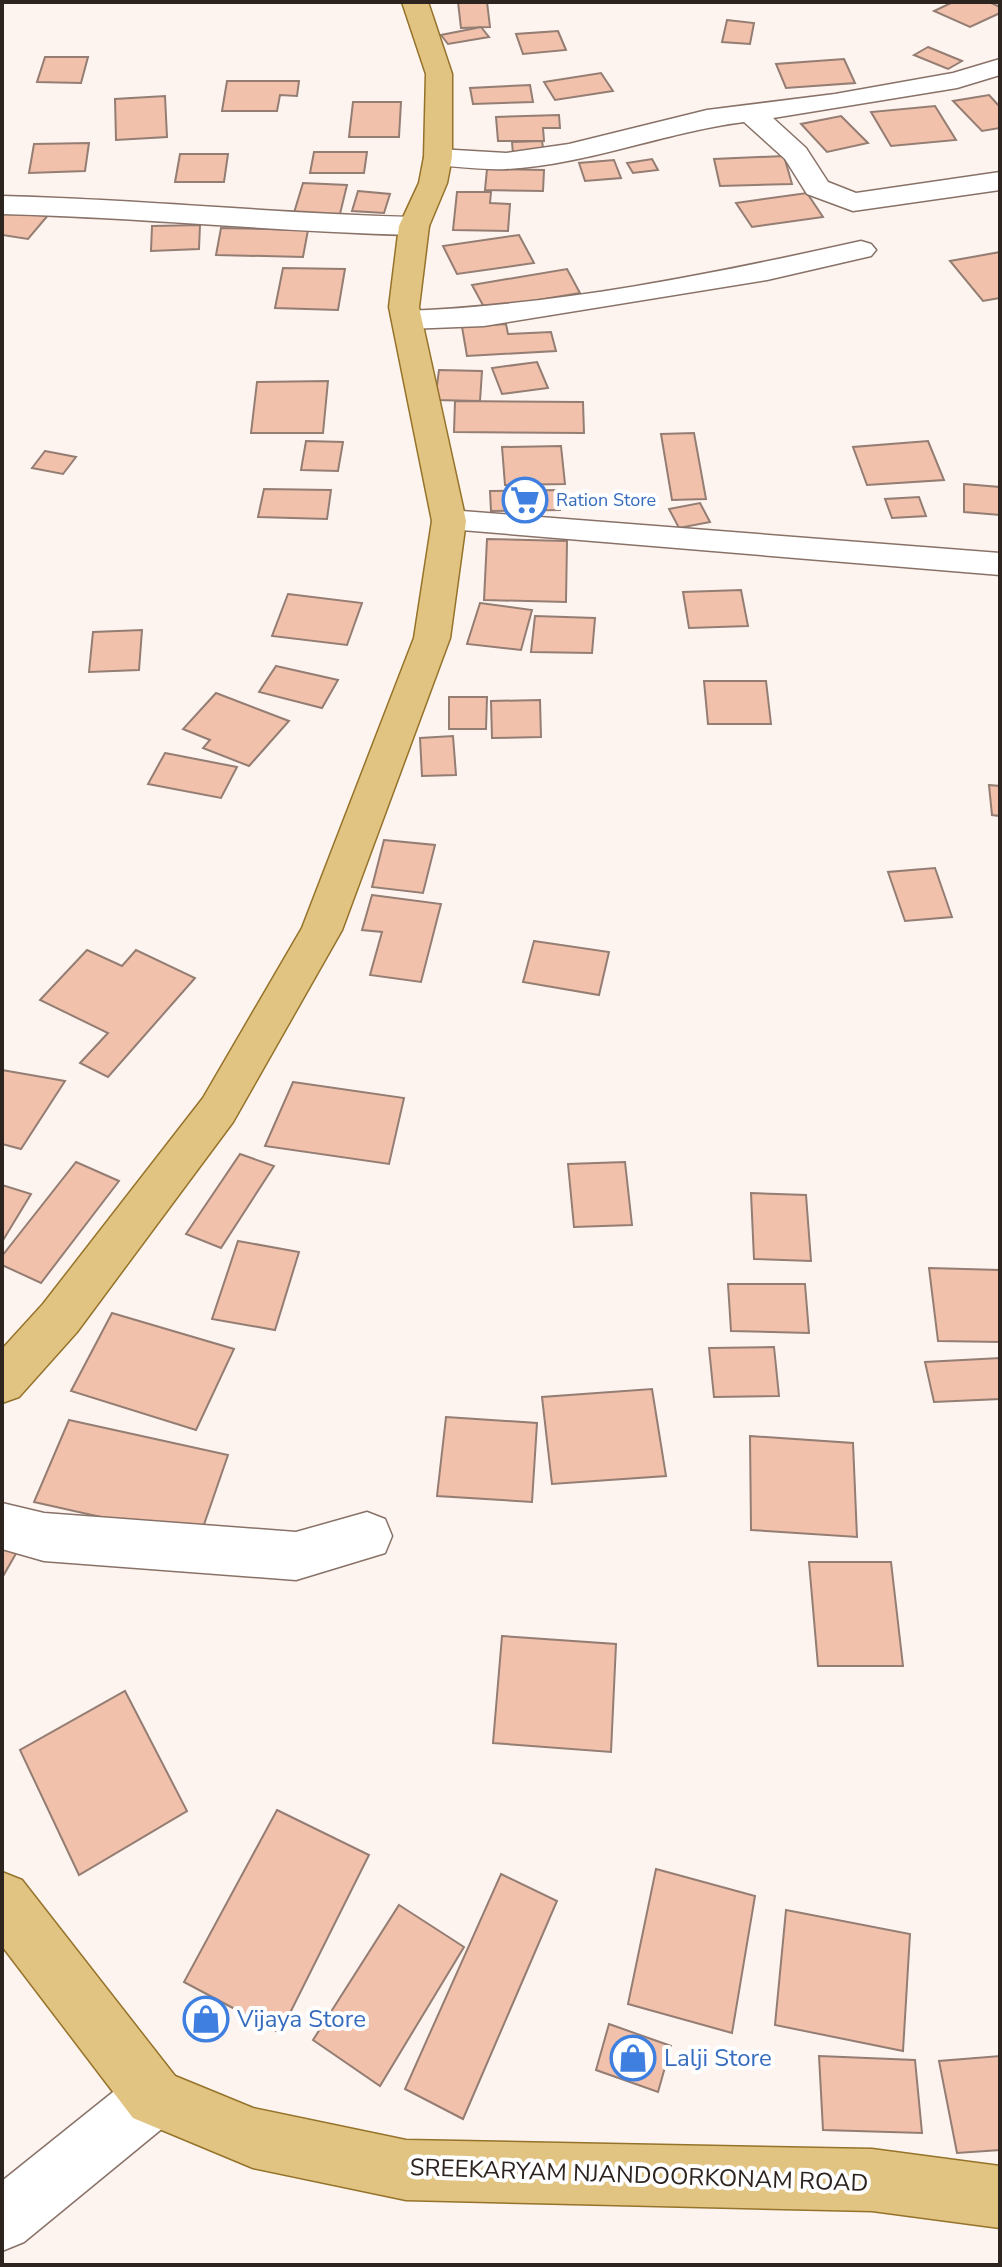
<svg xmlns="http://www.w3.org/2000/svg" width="1002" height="2267" font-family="'Nunito Sans',sans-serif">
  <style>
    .building { fill: #f1c1ac; stroke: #947d73; stroke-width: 2 }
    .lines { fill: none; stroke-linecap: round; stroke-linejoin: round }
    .minor-casing { stroke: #887268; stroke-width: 3 }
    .major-casing { stroke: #95732a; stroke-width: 3 }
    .minor { fill: #fff; fill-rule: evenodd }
    .major { fill: #e1c482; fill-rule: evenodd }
    .labels { text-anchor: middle; stroke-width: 8; stroke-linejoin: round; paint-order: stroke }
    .far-shop-label { font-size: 18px; fill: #366cbe; stroke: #fff; text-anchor: start }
    .near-shop-label { font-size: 24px; fill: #366cbe; stroke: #fff; text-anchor: start }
    .near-street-label { font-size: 24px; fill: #2d2420; stroke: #fff }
  </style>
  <rect width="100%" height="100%" fill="#fef4ef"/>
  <g class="building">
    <path d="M 458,2 L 487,2 L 490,27 L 461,28 Z"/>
    <path d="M 953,2 L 989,2 L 1000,7 L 1000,13 L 970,27 L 934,11 Z"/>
    <path d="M 727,20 L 754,23 L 750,44 L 722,42 Z"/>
    <path d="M 481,27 L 489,37 L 448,44 L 441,35 Z"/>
    <path d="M 558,31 L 566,50 L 523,54 L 516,34 Z"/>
    <path d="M 928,47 L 962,61 L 948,69 L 914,55 Z"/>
    <path d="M 45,57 L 88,57 L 81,83 L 37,82 Z"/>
    <path d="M 844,59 L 855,83 L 786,88 L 776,64 Z"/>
    <path d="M 601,73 L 613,91 L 555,100 L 544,82 Z"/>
    <path d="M 227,81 L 299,81 L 297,96 L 280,95 L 277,111 L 222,111 Z"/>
    <path d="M 530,85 L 533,102 L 473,104 L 470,88 Z"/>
    <path d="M 989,95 L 1000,107 L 1000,128 L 982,131 L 953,101 Z"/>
    <path d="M 165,96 L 167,137 L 116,140 L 115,99 Z"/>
    <path d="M 353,102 L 401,102 L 399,137 L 349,137 Z"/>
    <path d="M 935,106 L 956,140 L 891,146 L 871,112 Z"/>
    <path d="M 559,115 L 560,128 L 543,128 L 544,141 L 498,141 L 496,117 Z"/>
    <path d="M 841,116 L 868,143 L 827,152 L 801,124 Z"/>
    <path d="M 542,141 L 544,154 L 513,154 L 512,142 Z"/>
    <path d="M 89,143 L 85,171 L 29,173 L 34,144 Z"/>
    <path d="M 314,152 L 367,152 L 364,173 L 310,173 Z"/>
    <path d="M 180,154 L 228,154 L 224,182 L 175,182 Z"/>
    <path d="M 784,156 L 792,184 L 720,186 L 714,159 Z"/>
    <path d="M 652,159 L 658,170 L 633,173 L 627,163 Z"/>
    <path d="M 614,160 L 621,178 L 585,181 L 579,163 Z"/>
    <path d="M 487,169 L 544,170 L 543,191 L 485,190 Z"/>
    <path d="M 303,183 L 347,185 L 339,218 L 293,216 Z"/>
    <path d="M 358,191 L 390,194 L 384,213 L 352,211 Z"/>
    <path d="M 457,192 L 491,192 L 490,203 L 510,204 L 508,231 L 453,230 Z"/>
    <path d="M 807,193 L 823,217 L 752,227 L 736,203 Z"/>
    <path d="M 9,206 L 50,213 L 28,239 L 2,235 L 2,214 Z"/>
    <path d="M 200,225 L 199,249 L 151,251 L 152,226 Z"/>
    <path d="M 221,228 L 308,230 L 303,257 L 216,255 Z"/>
    <path d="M 519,235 L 534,263 L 457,274 L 443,246 Z"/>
    <path d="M 1000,252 L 1000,298 L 983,301 L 950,261 Z"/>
    <path d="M 283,268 L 345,269 L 338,310 L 275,308 Z"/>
    <path d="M 567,269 L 580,293 L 485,309 L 472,285 Z"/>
    <path d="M 506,324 L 508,334 L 551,332 L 556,351 L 467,356 L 462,327 Z"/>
    <path d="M 537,362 L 548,388 L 502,394 L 492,368 Z"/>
    <path d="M 439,370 L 482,371 L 480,401 L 435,400 Z"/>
    <path d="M 328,381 L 323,433 L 251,433 L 257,382 Z"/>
    <path d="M 455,401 L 583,402 L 584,433 L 454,432 Z"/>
    <path d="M 694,433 L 706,499 L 672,500 L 661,434 Z"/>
    <path d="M 306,441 L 343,442 L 338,471 L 301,470 Z"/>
    <path d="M 928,441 L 944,480 L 867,485 L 853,447 Z"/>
    <path d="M 561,446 L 565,484 L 505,485 L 502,447 Z"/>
    <path d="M 45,451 L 76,457 L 63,474 L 32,468 Z"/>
    <path d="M 964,484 L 1000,487 L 1000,515 L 964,512 Z"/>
    <path d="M 264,489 L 331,490 L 327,519 L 258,517 Z"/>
    <path d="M 559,490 L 560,510 L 491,511 L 490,491 Z"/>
    <path d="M 919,497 L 926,516 L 892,518 L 885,499 Z"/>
    <path d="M 700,503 L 710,522 L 679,528 L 669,509 Z"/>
    <path d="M 487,539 L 567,541 L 566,602 L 484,600 Z"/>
    <path d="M 741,590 L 748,626 L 689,628 L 683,592 Z"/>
    <path d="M 288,594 L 362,603 L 347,645 L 272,636 Z"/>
    <path d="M 480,603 L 532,610 L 521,650 L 467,644 Z"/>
    <path d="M 535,616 L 595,618 L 592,653 L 531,652 Z"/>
    <path d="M 142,630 L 139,670 L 89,672 L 93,632 Z"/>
    <path d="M 276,666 L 338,680 L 322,708 L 259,692 Z"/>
    <path d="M 704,681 L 766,681 L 771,724 L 708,724 Z"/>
    <path d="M 216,693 L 289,721 L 249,766 L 203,748 L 210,740 L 183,729 Z"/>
    <path d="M 449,697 L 487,697 L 486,729 L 449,729 Z"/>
    <path d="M 540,700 L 541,737 L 492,738 L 491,701 Z"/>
    <path d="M 453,736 L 456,775 L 422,776 L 420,738 Z"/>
    <path d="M 165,753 L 237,767 L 221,798 L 148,784 Z"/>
    <path d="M 989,785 L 1000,786 L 1000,816 L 992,815 Z"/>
    <path d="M 384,840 L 435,845 L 423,893 L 372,887 Z"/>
    <path d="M 935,868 L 952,917 L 905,921 L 888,872 Z"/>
    <path d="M 372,895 L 441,904 L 421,982 L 370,975 L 382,932 L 362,930 Z"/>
    <path d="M 534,941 L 609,952 L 599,995 L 523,982 Z"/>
    <path d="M 87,950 L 122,966 L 136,950 L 195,978 L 108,1077 L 80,1063 L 108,1033 L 40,1000 Z"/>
    <path d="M 2,1070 L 65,1081 L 21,1149 L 2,1144 Z"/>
    <path d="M 293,1082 L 404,1098 L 389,1164 L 265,1146 Z"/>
    <path d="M 240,1154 L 274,1166 L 221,1248 L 186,1234 Z"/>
    <path d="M 76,1162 L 119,1181 L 41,1283 L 2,1265 L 2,1256 Z"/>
    <path d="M 625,1162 L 632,1225 L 574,1227 L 568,1164 Z"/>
    <path d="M 2,1185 L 31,1194 L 2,1242 Z"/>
    <path d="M 751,1193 L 806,1195 L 811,1261 L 754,1259 Z"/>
    <path d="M 238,1241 L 299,1252 L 275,1330 L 212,1319 Z"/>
    <path d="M 929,1268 L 1000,1270 L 1000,1342 L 938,1341 Z"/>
    <path d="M 728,1284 L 805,1284 L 809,1333 L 731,1331 Z"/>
    <path d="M 112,1313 L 234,1349 L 196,1430 L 71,1391 Z"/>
    <path d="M 774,1347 L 779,1396 L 714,1397 L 709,1348 Z"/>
    <path d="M 1000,1358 L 1000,1399 L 934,1402 L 925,1362 Z"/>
    <path d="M 652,1389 L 666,1476 L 552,1484 L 542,1397 Z"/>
    <path d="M 446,1417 L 537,1423 L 532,1502 L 437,1496 Z"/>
    <path d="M 69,1420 L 228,1455 L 199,1539 L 34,1502 Z"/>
    <path d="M 750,1436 L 853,1443 L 857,1537 L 751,1530 Z"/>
    <path d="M 2,1545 L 18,1550 L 2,1578 Z"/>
    <path d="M 809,1562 L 891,1562 L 903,1666 L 818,1666 Z"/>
    <path d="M 502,1636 L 616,1644 L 611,1752 L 493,1743 Z"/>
    <path d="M 125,1691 L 187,1811 L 79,1875 L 20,1750 Z"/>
    <path d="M 277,1810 L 369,1855 L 280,2033 L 184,1982 Z"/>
    <path d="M 656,1869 L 755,1896 L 732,2033 L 628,2004 Z"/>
    <path d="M 501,1874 L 557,1901 L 463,2119 L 405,2089 Z"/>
    <path d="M 399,1905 L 464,1947 L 380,2086 L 313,2040 Z"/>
    <path d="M 786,1910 L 910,1934 L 903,2051 L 775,2025 Z"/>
    <path d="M 609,2024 L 671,2046 L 658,2092 L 596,2070 Z"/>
    <path d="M 819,2056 L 915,2060 L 922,2133 L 823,2130 Z"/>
    <path d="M 1000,2056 L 1000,2150 L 957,2153 L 939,2061 Z"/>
  </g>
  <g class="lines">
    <g class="minor-casing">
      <g id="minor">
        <path d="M 1000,59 L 1000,75 L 957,88 L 773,118 L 806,148 L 828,182 L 856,193 L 1000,172 L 1000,190 L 853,211 L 807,194 L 785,159 L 744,122 C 664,132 587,165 506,169 C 484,170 460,167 438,165 L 428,163 L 424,157 L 428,151 L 438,149 L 506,153 L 569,144 L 707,110 L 835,94 L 953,73 Z"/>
        <path d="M 2,196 C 140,199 276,214 414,217 L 424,220 L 429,226 L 424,232 L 414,235 C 276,232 140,217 2,214 Z"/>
        <path d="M 861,241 L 871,244 L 876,250 L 871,256 L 767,280 L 484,326 L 407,329 L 396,327 L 392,320 L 396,313 L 407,311 C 559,305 713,274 861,241 Z"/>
        <path d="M 449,510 L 1000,553 L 1000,575 L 437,528 L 432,521 L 437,514 Z"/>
        <path d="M 2,1503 L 44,1513 L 296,1532 L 367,1512 L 385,1519 L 392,1536 L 385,1553 L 296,1580 L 44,1561 L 2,1549 Z"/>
        <path d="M 154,2067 L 175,2076 L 184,2097 L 175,2118 L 24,2242 L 2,2251 L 2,2181 L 133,2076 Z"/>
      </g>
    </g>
    <g class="major-casing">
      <g id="major">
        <path d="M 402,2 L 428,2 L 452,74 L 452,157 L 447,183 L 429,226 L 419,307 L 466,521 L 450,638 L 342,930 L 233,1122 L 77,1332 L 19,1397 L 2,1403 L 2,1349 L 43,1304 L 203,1098 L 302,928 L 414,638 L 432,521 L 389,307 L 399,226 L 419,183 L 424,157 L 426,74 Z"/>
        <path d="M 2,1872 L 22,1880 L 175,2076 L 253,2108 L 406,2140 L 872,2149 L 1000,2166 L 1000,2228 L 872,2211 L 406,2200 L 253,2168 L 133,2118 L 2,1946 Z"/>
      </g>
    </g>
    <use href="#minor" class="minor"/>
    <use href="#major" class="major"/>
  </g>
  <defs>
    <g id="supermarket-ring" transform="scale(2.3)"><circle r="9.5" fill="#fff" stroke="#3f7fe0" stroke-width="1.5"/><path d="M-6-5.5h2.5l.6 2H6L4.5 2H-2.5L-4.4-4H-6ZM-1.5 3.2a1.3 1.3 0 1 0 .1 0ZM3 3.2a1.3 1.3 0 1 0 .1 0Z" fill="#3f7fe0"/></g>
    <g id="shop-ring" transform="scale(2.3)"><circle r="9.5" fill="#fff" stroke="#3f7fe0" stroke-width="1.5"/><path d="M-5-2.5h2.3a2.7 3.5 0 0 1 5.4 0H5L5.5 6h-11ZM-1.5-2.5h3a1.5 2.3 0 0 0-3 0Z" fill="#3f7fe0"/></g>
  </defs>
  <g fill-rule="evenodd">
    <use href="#supermarket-ring" x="525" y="500"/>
    <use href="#shop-ring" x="206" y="2019"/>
    <use href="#shop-ring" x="633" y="2058"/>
  </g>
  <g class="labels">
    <g class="far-shop-label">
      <text x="556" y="506">Ration Store</text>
    </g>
    <g class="near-shop-label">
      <text x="237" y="2027">Vijaya Store</text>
      <text x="664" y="2066">Lalji Store</text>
    </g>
    <g class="near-street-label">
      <text transform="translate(639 2175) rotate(2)" y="8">SREEKARYAM NJANDOORKONAM ROAD</text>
    </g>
  </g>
  <rect width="1002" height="2267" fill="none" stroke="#2d2420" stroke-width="8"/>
</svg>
